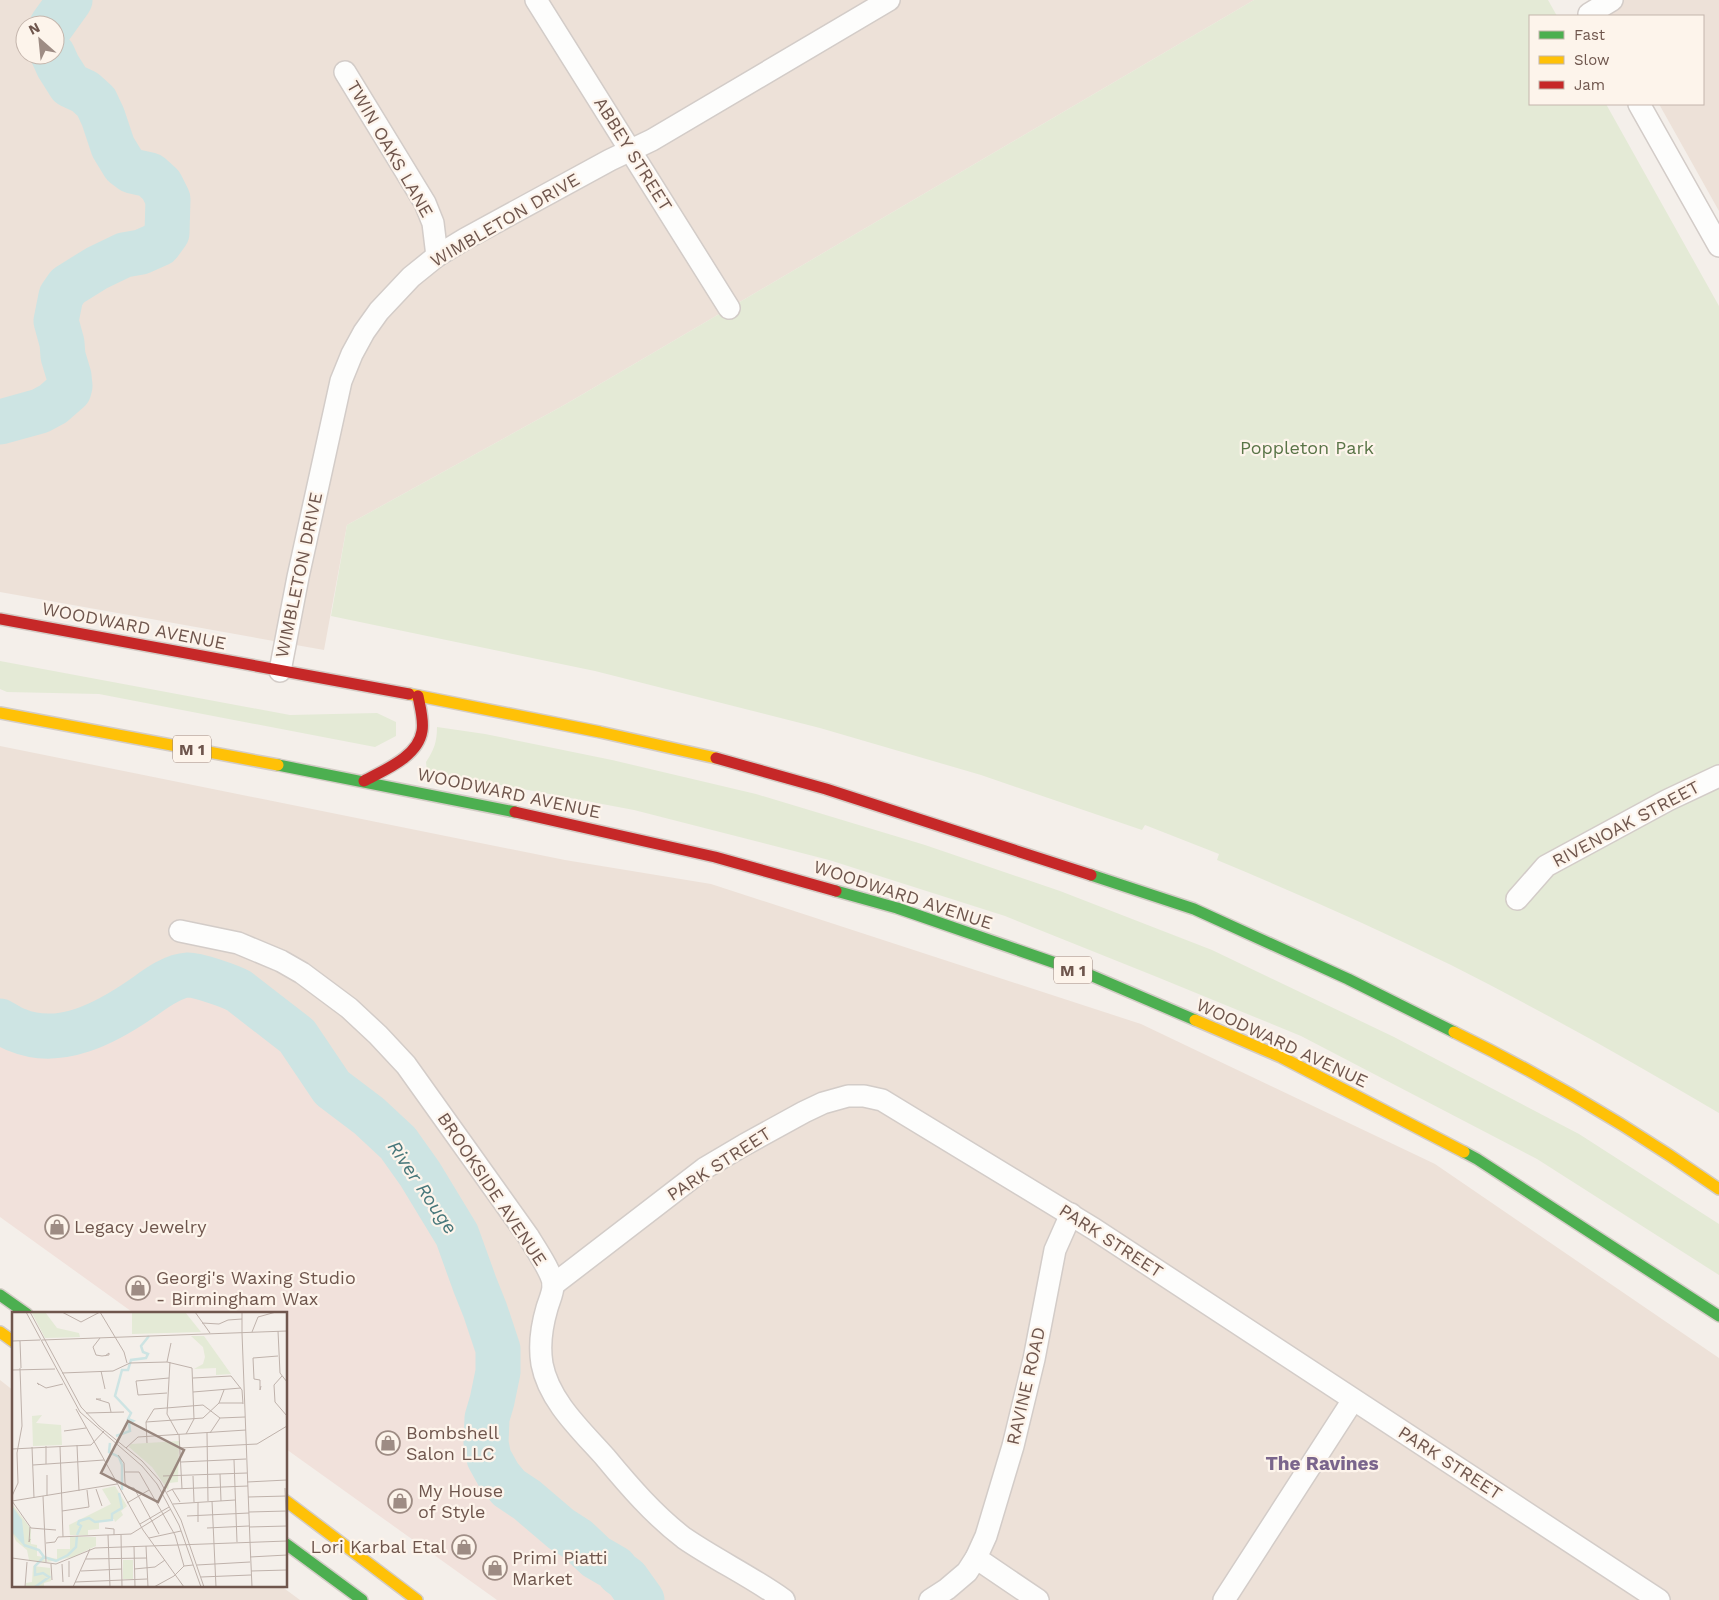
<svg xmlns="http://www.w3.org/2000/svg" width="1719" height="1600" font-family="'Work Sans',sans-serif">
  <style>
    .residential { fill: #ede1d8; fill-rule: evenodd }
    .commercial { fill: #f1e1db }
    .green { fill: #e4ead6 }
    .lines { fill: none; stroke-linecap: round; stroke-linejoin: round }
    .river { stroke: #cde4e3; stroke-width: 45 }
    .street-casing { stroke: #d3ccc8; stroke-width: 24 }
    .fast-casing { stroke: #d3ccc6; stroke-width: 14 }
    .slow-casing { stroke: #d3ccc6; stroke-width: 14 }
    .jam-casing { stroke: #d3ccc6; stroke-width: 14 }
    .street { stroke: #fdfdfc; stroke-width: 21 }
    .fast { stroke: #4caf50; stroke-width: 11 }
    .slow { stroke: #ffc107; stroke-width: 11 }
    .jam { stroke: #c62828; stroke-width: 11 }
    .labels { text-anchor: middle; stroke-width: 4.5; stroke-linejoin: round; paint-order: stroke }
    .shield { fill: #fdf4eb; stroke: #9a857c; stroke-width: 1 }
    .shield-label { font-size: 16px; font-weight: bold; fill: #6f564d }
    .street-label { font-size: 18px; fill: #6f564d; stroke: #fdf4eb }
    .park-label { font-size: 18px; fill: #597447; stroke: #fdf4eb }
    .poi-label { font-size: 18px; fill: #6f564d; stroke: #fdf4eb; text-anchor: start }
    .water-label { font-size: 19px; font-style: italic; fill: #47777a; stroke: #fdf4eb }
    .neighbourhood-label { font-size: 19px; font-weight: bold; fill: #7a658c; stroke: #fdf4eb }
    .inset-river { fill: none; stroke: #cde4e3; stroke-width: 2.5 }
    .inset-road { fill: none; stroke: #bfb2ab; stroke-width: 1 }
    .view { fill: #99877e; fill-opacity: 0.15; stroke: #99877e; stroke-width: 2.5 }
    .inset-edge { fill: none; stroke: #6f564d; stroke-width: 2.5 }
  </style>
  <rect width="100%" height="100%" fill="#f4efea"/>
  <g class="residential">
    <path d="M 0,0 L 1254,0 L 566,404 L 347,525 L 324,650 L 0,592 ZM 25,25 L 55,25 L 55,55 L 25,55 Z"/>
    <path d="M 1601,0 L 1719,0 L 1719,211 L 1659,104 L 1703,104 L 1703,16 L 1610,16 Z"/>
    <path d="M 0,746 L 565,860 L 711,884 L 1141,1024 L 1435,1164 L 1719,1358 L 1719,1600 L 642,1600 L 627,1579 L 619,1573 L 615,1568 L 596,1557 L 578,1540 L 561,1529 L 527,1500 L 509,1488 L 499,1476 L 489,1458 L 486,1443 L 487,1418 L 492,1401 L 486,1310 L 475,1285 L 457,1235 L 420,1174 L 398,1143 L 369,1116 L 332,1088 L 297,1036 L 239,991 L 229,986 L 197,976 L 187,975 L 153,990 L 107,1021 L 92,1028 L 60,1035 L 34,1035 L 17,1030 L 0,1021 Z"/>
    <path d="M 0,1380 L 14,1391 L 14,1586 L 281,1586 L 300,1600 L 0,1600 Z"/>
  </g>
  <path class="commercial" d="M 187,975 L 197,976 L 229,986 L 239,991 L 297,1035 L 332,1088 L 369,1116 L 398,1143 L 420,1174 L 457,1235 L 475,1285 L 485,1310 L 498,1349 L 498,1372 L 492,1401 L 487,1418 L 486,1443 L 489,1458 L 499,1476 L 638,1600 L 497,1600 L 286,1449 L 286,1314 L 135,1314 L 0,1217 L 0,1021 L 17,1030 L 34,1035 L 60,1035 L 91,1028 L 107,1021 L 153,990 Z"/>
  <g class="green">
    <path d="M 1254,0 L 1548,0 L 1557,16 L 1530,16 L 1530,104 L 1606,104 L 1719,306 L 1719,1113 C 1631,1061 1542,1011 1451,965 C 1374,927 1296,893 1217,860 L 1219,854 L 1145,825 L 1142,830 L 981,775 L 820,728 L 595,671 L 331,616 L 347,525 L 566,404 Z"/>
    <path d="M 0,661 L 290,715 L 377,713 L 396,722 L 396,736 L 375,747 L 99,694 L 7,692 L 0,689 Z"/>
    <path d="M 437,727 L 485,734 L 612,760 L 756,794 L 925,845 L 1060,891 L 1212,950 L 1394,1037 L 1579,1134 L 1719,1224 L 1719,1275 L 1537,1159 L 1301,1036 L 1157,977 L 1005,916 L 829,860 L 634,810 L 427,771 L 426,762 C 434,750 437,742 437,727 Z"/>
  </g>
  <g class="lines">
    <g class="river">
      <path d="M 52,25 L 70,0"/>
      <path d="M 0,422 L 40,411 L 53,404 L 69,390 L 70,386 L 69,376 L 63,356 L 62,343 L 56,321 L 61,296 L 68,286 L 97,268 L 124,255 L 141,252 L 159,244 L 167,233 L 168,199 L 161,185 L 150,175 L 132,171 L 124,165 L 113,147 L 103,117 L 96,102 L 85,92 L 70,85 L 58,66 L 53,55"/>
      <path d="M 0,1021 C 5,1024 11,1028 17,1030 C 60,1048 106,1023 141,999 C 154,990 171,976 188,975 C 198,975 230,986 239,991 L 297,1036 L 332,1088 L 369,1116 L 398,1143 L 420,1174 L 457,1235 L 475,1285 L 485,1310 L 498,1349 L 498,1372 L 492,1401 L 487,1418 L 486,1443 L 489,1458 L 499,1476 L 509,1488 L 527,1500 L 561,1529 L 578,1540 L 596,1557 L 615,1568 L 619,1573 L 627,1579 L 642,1600"/>
    </g>
    <g class="street-casing">
      <g id="street">
        <path d="M 536,0 L 729,308"/>
        <path d="M 1589,14 L 1612,0"/>
        <path d="M 345,72 L 425,203 L 433,223 L 437,256"/>
        <path d="M 1639,104 L 1719,246"/>
        <path d="M 280,671 L 298,577 L 341,381 L 352,354 L 364,332 L 379,311 L 411,277 L 437,256 L 465,239 L 610,160 L 652,140 L 889,0"/>
        <path d="M 1517,899 L 1546,866 L 1668,800 L 1719,776"/>
        <path d="M 180,931 L 238,943 L 281,961 L 302,973 L 349,1008 L 378,1035 L 406,1065 L 528,1236 C 534,1246 554,1275 553,1286 C 553,1293 549,1301 547,1308 C 542,1325 539,1346 542,1364 C 549,1401 581,1430 605,1457 C 629,1486 654,1515 684,1538 C 716,1560 752,1577 784,1600"/>
        <path d="M 553,1285 L 705,1168 L 744,1145 L 804,1112 L 823,1103 L 848,1096 L 864,1096 L 882,1100 L 1094,1229 L 1659,1600"/>
        <path d="M 976,1558 L 1038,1600"/>
        <path d="M 930,1600 L 947,1589 L 967,1572 L 976,1558 L 986,1536 L 1013,1446 L 1034,1359 L 1055,1250 L 1071,1214"/>
        <path d="M 1224,1600 L 1353,1400"/>
      </g>
    </g>
    <g class="fast-casing">
      <g id="fast">
        <path d="M 278,765 L 515,812"/>
        <path d="M 1091,875 L 1194,909 L 1348,979 L 1454,1032"/>
        <path d="M 836,891 L 897,908 L 1090,975 L 1195,1020"/>
        <path d="M 1464,1152 L 1477,1159 L 1719,1316"/>
        <path d="M 0,1295 L 27,1314"/>
        <path d="M 286,1544 L 362,1600"/>
      </g>
    </g>
    <g class="slow-casing">
      <g id="slow">
        <path d="M 409,694 L 600,732 L 716,758"/>
        <path d="M 0,713 L 278,765"/>
        <path d="M 1195,1020 L 1281,1057 L 1464,1152"/>
        <path d="M 1454,1032 C 1546,1077 1635,1130 1719,1189"/>
        <path d="M 0,1332 L 14,1342"/>
        <path d="M 286,1501 L 417,1600"/>
      </g>
    </g>
    <g class="jam-casing">
      <g id="jam">
        <path d="M 0,619 L 409,694"/>
        <path d="M 716,758 L 826,789 L 1091,875"/>
        <path d="M 364,781 C 384,770 418,757 422,731 C 424,720 420,707 418,696"/>
        <path d="M 515,812 L 715,857 L 836,891"/>
      </g>
    </g>
    <use href="#street" class="street"/>
    <use href="#fast" class="fast"/>
    <use href="#slow" class="slow"/>
    <use href="#jam" class="jam"/>
  </g>
  <defs>
    <g id="shop-ring" transform="scale(1.25)"><circle r="9.5" fill="#fdf4eb" stroke="#9e8c84" stroke-width="1.5"/><path d="M-5-2.5h2.3a2.7 3.5 0 0 1 5.4 0H5L5.5 6h-11ZM-1.5-2.5h3a1.5 2.3 0 0 0-3 0Z" fill="#9e8c84"/></g>
  </defs>
  <g fill-rule="evenodd">
    <use href="#shop-ring" x="57" y="1227"/>
    <use href="#shop-ring" x="138" y="1288"/>
    <use href="#shop-ring" x="388" y="1443"/>
    <use href="#shop-ring" x="400" y="1501"/>
    <use href="#shop-ring" x="464" y="1547"/>
    <use href="#shop-ring" x="495" y="1568"/>
  </g>
  <g class="labels">
    <g class="shield">
      <rect x="173" y="735.5" width="38" height="27" rx="4"/>
      <rect x="1054" y="956.5" width="38" height="27" rx="4"/>
    </g>
    <g class="shield-label">
      <text x="192" y="755">M 1</text>
      <text x="1073" y="976">M 1</text>
    </g>
    <g class="street-label">
      <text transform="translate(390 149) rotate(60)" y="6">TWIN OAKS LANE</text>
      <text transform="translate(633 154) rotate(58)" y="6">ABBEY STREET</text>
      <text transform="translate(505 220) rotate(-30)" y="6">WIMBLETON DRIVE</text>
      <text transform="translate(299 575) rotate(-78)" y="6">WIMBLETON DRIVE</text>
      <text transform="translate(134 626) rotate(11)" y="6">WOODWARD AVENUE</text>
      <text transform="translate(509 793) rotate(12)" y="6">WOODWARD AVENUE</text>
      <text transform="translate(1626 824) rotate(-28)" y="6">RIVENOAK STREET</text>
      <text transform="translate(903 895) rotate(18)" y="6">WOODWARD AVENUE</text>
      <text transform="translate(1282 1043) rotate(25)" y="6">WOODWARD AVENUE</text>
      <text transform="translate(719 1164) rotate(-33)" y="6">PARK STREET</text>
      <text transform="translate(492 1189) rotate(56)" y="6">BROOKSIDE AVENUE</text>
      <text transform="translate(1111 1241) rotate(33)" y="6">PARK STREET</text>
      <text transform="translate(1026 1386) rotate(-77)" y="6">RAVINE ROAD</text>
      <text transform="translate(1450 1463) rotate(33)" y="6">PARK STREET</text>
    </g>
    <g class="park-label">
      <text x="1307" y="454">Poppleton Park</text>
    </g>
    <g class="poi-label">
      <text x="74" y="1233">Legacy Jewelry</text>
      <text x="156" y="1284">Georgi's Waxing Studio<tspan x="156" dy="21">- Birmingham Wax</tspan></text>
      <text x="406" y="1439">Bombshell<tspan x="406" dy="21">Salon LLC</tspan></text>
      <text x="418" y="1497">My House<tspan x="418" dy="21">of Style</tspan></text>
      <text x="446" y="1553" text-anchor="end">Lori Karbal Etal</text>
      <text x="512" y="1564">Primi Piatti<tspan x="512" dy="21">Market</tspan></text>
    </g>
    <g class="water-label">
      <text transform="translate(423 1187) rotate(56)" y="7">River Rouge</text>
    </g>
    <g class="neighbourhood-label">
      <text x="1322" y="1470">The Ravines</text>
    </g>
  </g>
  <g transform="translate(12 1312)">
    <rect width="275" height="275" fill="#f4efea"/>
    <path d="M 33,0 L 45,16 L 67,21 L 68,25 L 33,26 L 20,1 ZM 120,0 L 173,0 L 189,20 L 120,22 ZM 179,24 L 192,24 L 219,62 L 204,63 L 204,56 L 182,57 L 191,52 L 193,45 L 191,35 ZM 30,103 L 24,111 L 49,113 L 50,133 L 21,134 L 20,104 ZM 167,129 L 166,170 L 157,171 L 156,178 L 140,155 L 117,135 L 119,132 ZM 103,174 L 115,194 L 109,199 L 111,203 L 103,210 L 102,207 L 87,209 L 87,217 L 76,218 L 76,223 L 58,223 L 57,213 L 99,192 L 90,177 ZM 0,192 L 19,217 L 19,232 L 25,233 L 25,244 L 32,245 L 33,250 L 17,248 L 15,238 L 4,229 L 0,220 ZM 58,225 L 84,225 L 84,234 L 61,245 L 35,250 L 36,245 L 45,247 L 45,237 L 58,237 ZM 111,248 L 121,248 L 121,267 L 111,267 ZM 21,254 L 38,256 L 39,269 L 32,271 L 32,275 L 14,275 L 14,271 L 20,270 Z" fill="#e4ead6"/>
    <path d="M 0,194 L 10,208 L 13,235 L 0,220 Z" fill="#cde4e3"/>
    <path class="inset-river" d="M 104,124 L 118,119 L 117,111 L 121,109 L 116,107 L 119,101 L 103,84 L 110,58 L 116,58 L 119,48 L 134,46 L 136,42 L 131,40 L 129,34 L 137,24M 98,131 L 97,140 L 107,145 L 110,153 L 110,178M 65,223 L 69,214 L 66,212 L 67,209 L 77,206 L 83,210 L 100,208 L 100,202 L 110,196 L 107,181M 12,233 L 27,238 L 32,245M 23,275 L 37,265 L 31,261 L 23,263 L 23,254 L 32,245 L 44,249 L 56,243 L 64,235 L 65,224"/>
    <path class="inset-road" d="M 14,0 L 68,100 L 130,154 L 145,172 L 167,213 L 189,275M 18,0 L 69,95 L 87,114 L 130,149 L 148,169 L 169,208 L 192,275M 50,0 L 69,10 L 88,0M 88,0 L 112,40 L 115,51M 183,0 L 198,21M 230,0 L 230,21M 190,11 L 207,12 L 216,8 L 230,7M 266,19 L 268,61 L 275,70M 240,20 L 246,5 L 264,0M 230,21 L 238,230M 88,26 L 81,35 L 84,43 L 90,44 L 97,43 L 97,41 L 93,44M 30,28 L 275,19M 0,29 L 28,28M 8,29 L 9,56M 155,50 L 159,31M 158,50 L 155,102 L 166,122M 0,58 L 43,57M 89,59 L 93,77M 50,61 L 101,59 L 118,51 L 155,50 L 180,56 L 182,107 L 174,122M 270,64 L 262,73 L 263,90 L 275,104M 181,66 L 219,64 L 230,78 L 231,92M 27,73 L 25,71 L 34,76 L 51,72M 249,74 L 248,78 L 248,68 L 242,67 L 241,46 L 266,44M 181,80 L 229,76M 155,81 L 126,83 L 124,69 L 157,66M 89,87 L 84,87 L 97,91 L 99,100M 207,91 L 231,91M 64,97 L 89,142M 74,101 L 112,100M 134,110 L 191,106 L 207,91 L 212,78M 52,119 L 74,116M 195,121 L 196,189M 198,121 L 208,106M 167,122 L 170,177M 135,131 L 134,110 L 142,97 L 191,93 L 208,106 L 233,105M 65,133 L 67,179M 34,134 L 34,152M 48,134 L 51,225M 20,135 L 22,186M 114,136 L 126,125 L 234,118M 168,136 L 245,132 L 275,114M 0,137 L 79,133 L 92,119M 89,142 L 131,218 L 172,275M 106,143 L 112,151 L 113,171 L 116,176 L 122,176M 222,148 L 225,230M 169,150 L 234,147M 21,153 L 92,148M 113,160 L 127,160 L 163,223 L 172,254M 208,162 L 209,189M 35,163 L 35,184M 151,164 L 235,161M 181,164 L 182,190M 235,170 L 275,168M 122,176 L 147,222M 273,176 L 275,229M 84,177 L 90,194M 160,177 L 168,190M 155,180 L 161,177 L 236,174M 0,184 L 6,171 L 5,141 L 10,114 L 8,56M 31,184 L 34,250M 236,185 L 275,184M 0,189 L 105,172M 0,189 L 19,216 L 44,218M 200,189 L 204,275M 186,190 L 186,210M 115,191 L 137,178M 161,192 L 223,188M 50,199 L 77,195 L 75,178M 237,200 L 275,199M 175,204 L 237,201M 128,212 L 157,195M 237,215 L 275,214M 93,216 L 102,217 L 102,223M 195,216 L 237,214M 96,223 L 98,275M 109,223 L 110,275M 137,226 L 169,219M 18,227 L 17,230 L 18,215M 238,230 L 240,275M 34,231 L 43,230 L 46,225 L 119,222 L 159,197M 122,234 L 123,275M 134,234 L 136,275M 238,245 L 275,243M 0,246 L 44,252 L 83,236 L 275,229M 74,247 L 135,246M 57,249 L 57,265M 39,252 L 40,268M 50,252 L 51,270M 185,253 L 238,250M 122,257 L 143,255 L 153,248M 69,259 L 110,257M 239,259 L 275,258M 189,265 L 239,263M 63,270 L 135,267M 13,275 L 15,250M 61,275 L 78,237M 142,275 L 162,264 L 172,254 L 181,253"/>
    <path class="view" d="M 116,109 L 172,138 L 146,190 L 89,161 Z"/>
    <rect width="275" height="275" class="inset-edge"/>
  </g>
  <rect x="1529" y="15" width="175" height="90" fill="#fdf4eb" stroke="#c4b5ac"/>
  <rect x="1539" y="31" width="25" height="8" fill="#4caf50" stroke="#c4b5ac"/>
  <text x="1574" y="40" font-size="15" fill="#6f564d">Fast</text>
  <rect x="1539" y="56" width="25" height="8" fill="#ffc107" stroke="#c4b5ac"/>
  <text x="1574" y="65" font-size="15" fill="#6f564d">Slow</text>
  <rect x="1539" y="81" width="25" height="8" fill="#c62828" stroke="#c4b5ac"/>
  <text x="1574" y="90" font-size="15" fill="#6f564d">Jam</text>
  <g transform="translate(40 40) rotate(333)"><circle r="24" fill="#fdf4eb" stroke="#c4b5ac"/>
  <path d="M0-4L9 19L0 12L-9 19Z" fill="#9e8c84"/>
  <text y="-8" font-size="14" font-weight="bold" text-anchor="middle" fill="#6f564d">N</text>
  </g>
</svg>
